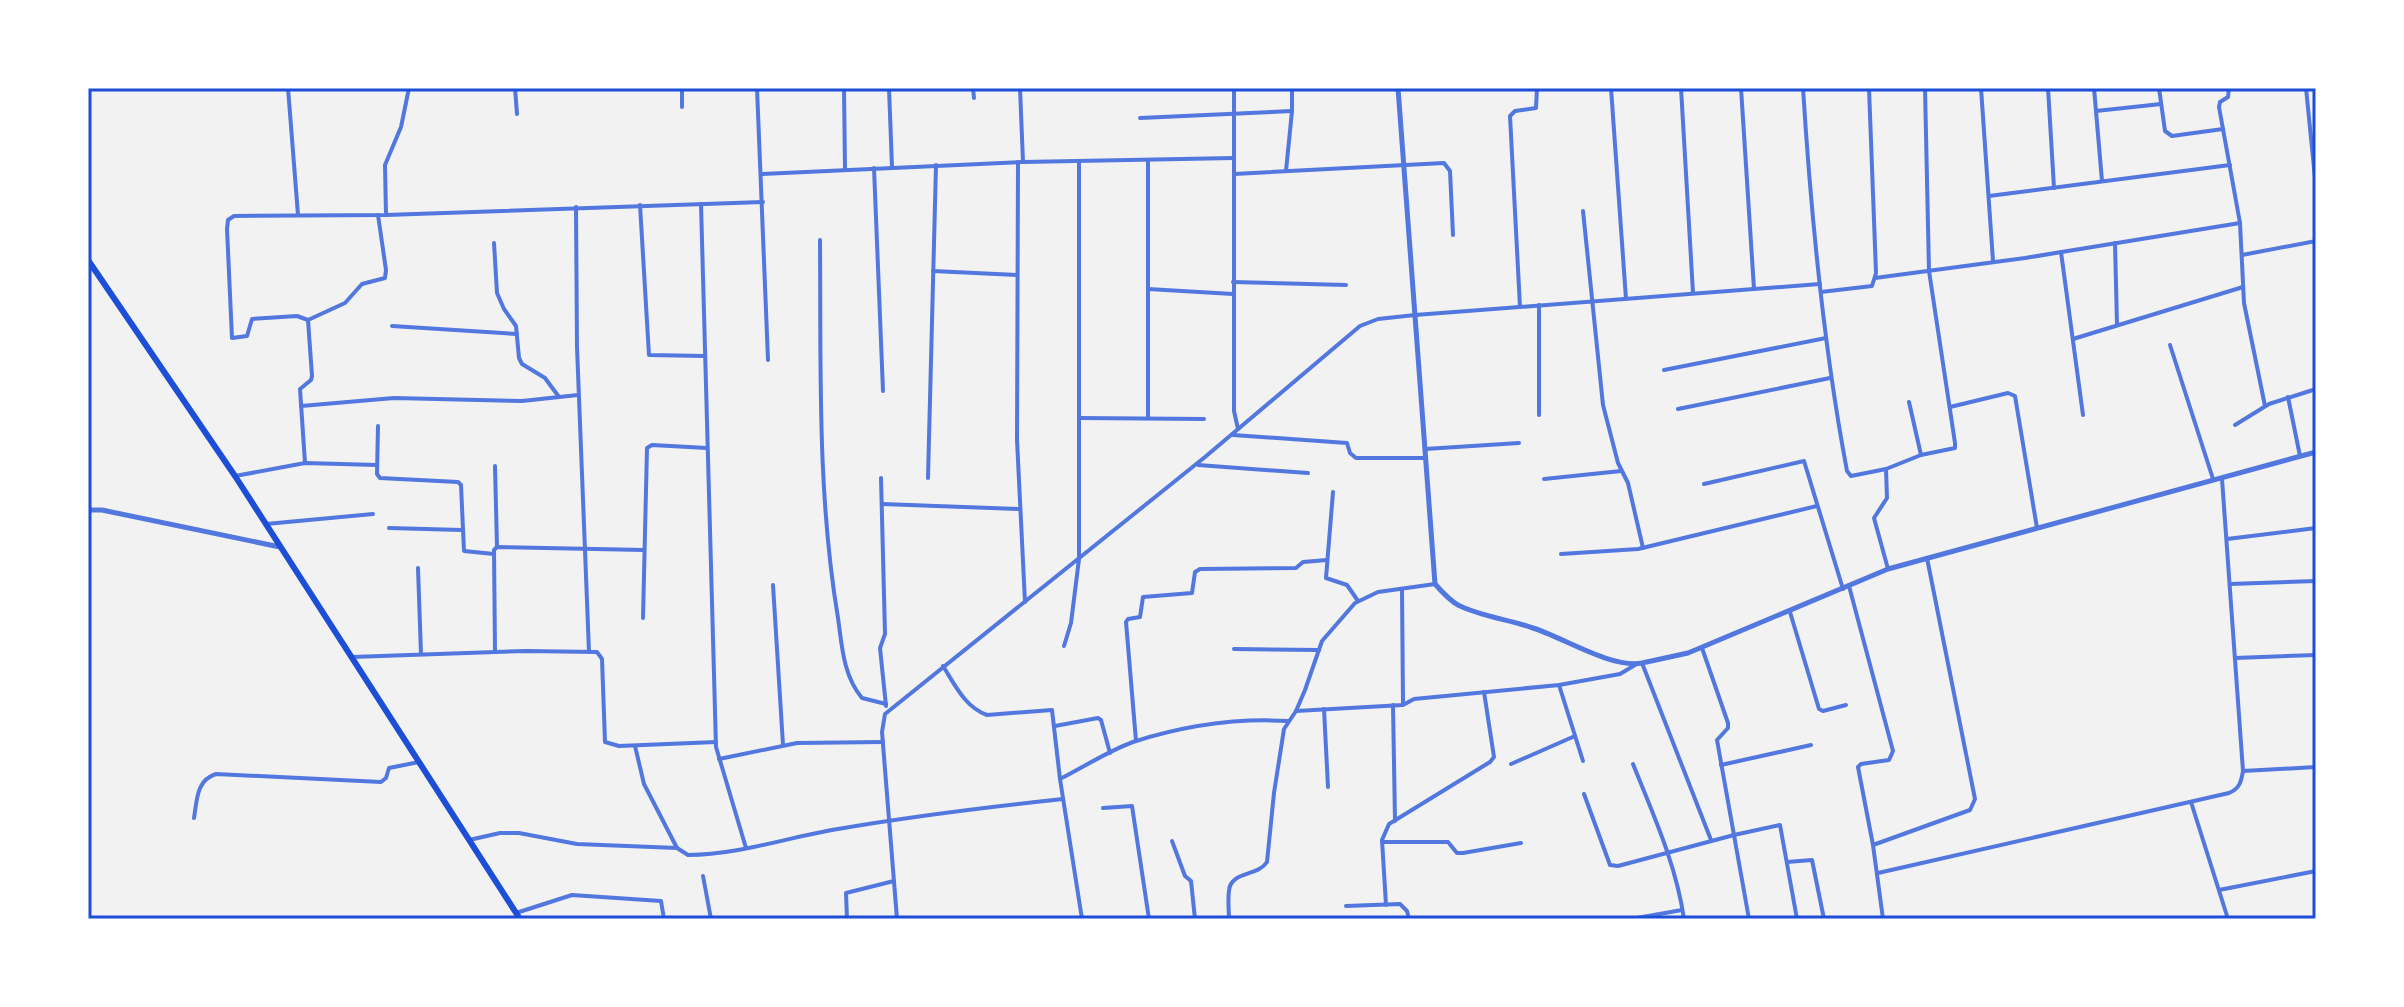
<svg xmlns="http://www.w3.org/2000/svg" width="2404" height="1007" font-family="'Open Sans',sans-serif">
  <style>
    .lines { fill: none; stroke-linecap: round; stroke-linejoin: round }
    .minor { stroke: #5277de; stroke-width: 4 }
    .tertiary { stroke: #5277de; stroke-width: 5 }
    .secondary { stroke: #1d4ed8; stroke-width: 6 }
    .neatline { fill: none; stroke: #1d4ed8; stroke-width: 3 }
  </style>
  <rect width="100%" height="100%" fill="#f2f2f2"/>
  <g class="lines">
    <g class="minor">
      <path d="M 288,88 L 298,215"/>
      <path d="M 515,88 L 517,114"/>
      <path d="M 682,88 L 682,107"/>
      <path d="M 757,88 L 768,360"/>
      <path d="M 844,88 L 845,169"/>
      <path d="M 889,88 L 892,167"/>
      <path d="M 973,88 L 974,98"/>
      <path d="M 1020,88 L 1023,162"/>
      <path d="M 1234,88 L 1234,411 L 1238,429"/>
      <path d="M 1611,88 L 1626,299"/>
      <path d="M 1681,88 L 1693,293"/>
      <path d="M 1741,88 L 1754,289"/>
      <path d="M 1803,88 C 1811,216 1823,344 1847,471 L 1851,476 L 1886,469"/>
      <path d="M 1981,88 L 1993,261"/>
      <path d="M 2048,88 L 2054,188"/>
      <path d="M 2094,88 L 2102,181"/>
      <path d="M 2159,88 L 2165,131 L 2172,136 L 2223,129"/>
      <path d="M 2229,88 L 2228,97 L 2220,102 L 2219,107 L 2240,223 L 2244,303 L 2265,406"/>
      <path d="M 2306,88 L 2316,188"/>
      <path d="M 2096,111 L 2161,104"/>
      <path d="M 1140,118 L 1292,111"/>
      <path d="M 1148,160 L 1148,418"/>
      <path d="M 1018,162 L 1017,440 L 1025,602"/>
      <path d="M 874,168 L 883,391"/>
      <path d="M 1286,171 L 1292,111 L 1292,88"/>
      <path d="M 762,174 L 1023,162 L 1234,158"/>
      <path d="M 1234,174 L 1444,163 L 1450,171 L 1453,235"/>
      <path d="M 1989,196 L 2230,165"/>
      <path d="M 701,204 L 716,747 L 746,848"/>
      <path d="M 640,205 L 649,355 L 704,356"/>
      <path d="M 576,207 L 577,347 L 589,652"/>
      <path d="M 1583,211 L 1603,405 L 1618,463 L 1628,483 L 1643,548"/>
      <path d="M 386,215 L 385,165 L 401,127 L 409,88"/>
      <path d="M 820,240 C 821,366 817,493 838,618 C 842,646 843,675 862,698 L 886,704"/>
      <path d="M 494,243 L 497,293 L 504,309 L 516,326 L 519,358 L 522,364 L 545,378 L 559,397"/>
      <path d="M 2115,243 L 2117,325"/>
      <path d="M 2061,252 L 2083,415"/>
      <path d="M 2242,255 L 2316,241"/>
      <path d="M 933,271 L 1017,275"/>
      <path d="M 1875,278 L 2025,258 L 2240,223"/>
      <path d="M 1233,282 L 1346,285"/>
      <path d="M 1148,289 L 1233,294"/>
      <path d="M 1821,292 L 1872,286 L 1876,273 L 1869,88"/>
      <path d="M 1539,305 L 1539,415"/>
      <path d="M 1520,307 L 1510,116 L 1515,111 L 1536,108 L 1537,88"/>
      <path d="M 308,320 L 345,303 L 362,284 L 385,278 L 386,270 L 378,215"/>
      <path d="M 392,326 L 517,334"/>
      <path d="M 2073,339 L 2243,287"/>
      <path d="M 2170,345 L 2213,479"/>
      <path d="M 1664,370 L 1826,338"/>
      <path d="M 2288,397 L 2300,456"/>
      <path d="M 301,406 L 394,398 L 522,401 L 578,395"/>
      <path d="M 1950,407 L 2008,393 L 2015,396 L 2037,528"/>
      <path d="M 1678,409 L 1830,378"/>
      <path d="M 1079,418 L 1204,419"/>
      <path d="M 2235,425 L 2269,404 L 2316,389"/>
      <path d="M 378,426 L 377,474 L 380,478 L 458,482 L 461,485 L 464,551 L 494,554"/>
      <path d="M 1233,435 L 1347,443 L 1350,453 L 1356,458 L 1425,458"/>
      <path d="M 1425,449 L 1519,443"/>
      <path d="M 1921,455 L 1955,448 L 1955,443 L 1929,271 L 1925,88"/>
      <path d="M 305,463 L 300,389 L 311,380 L 312,376 L 308,320 L 297,316 L 252,319 L 247,336 L 232,338 L 227,229 L 228,220 L 234,216 L 386,215 L 763,202"/>
      <path d="M 1198,465 L 1308,473"/>
      <path d="M 495,466 L 497,547"/>
      <path d="M 235,476 L 305,463 L 377,465"/>
      <path d="M 881,478 L 885,634 L 880,648 L 886,706"/>
      <path d="M 928,478 L 936,165"/>
      <path d="M 1544,479 L 1621,471"/>
      <path d="M 2222,479 L 2243,771 L 2316,767"/>
      <path d="M 1704,484 L 1804,461 L 1843,589"/>
      <path d="M 1333,492 L 1326,578 L 1347,585 L 1358,601"/>
      <path d="M 882,504 L 1019,509"/>
      <path d="M 266,524 L 373,514"/>
      <path d="M 389,528 L 462,530"/>
      <path d="M 2227,539 L 2316,528"/>
      <path d="M 1561,554 L 1638,549 L 1817,506"/>
      <path d="M 418,568 L 421,654"/>
      <path d="M 1888,569 L 1874,518 L 1887,498 L 1886,469 L 1921,455 L 1909,402"/>
      <path d="M 2230,584 L 2316,581"/>
      <path d="M 773,585 L 783,745"/>
      <path d="M 1849,586 L 1893,751 L 1889,760 L 1861,764 L 1858,767 L 1873,845"/>
      <path d="M 1402,590 L 1403,703"/>
      <path d="M 1790,612 L 1819,709 L 1823,711 L 1846,705"/>
      <path d="M 643,618 L 647,448 L 652,445 L 707,448"/>
      <path d="M 1064,646 L 1071,623 L 1079,559 L 1079,161"/>
      <path d="M 1702,648 L 1728,723 L 1728,728 L 1717,740 L 1749,919"/>
      <path d="M 1234,649 L 1319,650"/>
      <path d="M 495,652 L 494,550 L 497,547 L 644,550"/>
      <path d="M 352,657 L 526,651 L 597,652 L 602,659 L 605,742 L 619,746 L 716,742"/>
      <path d="M 2235,658 L 2316,655"/>
      <path d="M 1642,663 L 1711,840"/>
      <path d="M 943,666 C 955,685 965,707 987,715 L 1052,710 L 1060,779"/>
      <path d="M 1559,685 L 1583,761"/>
      <path d="M 1393,705 L 1395,821"/>
      <path d="M 1324,709 L 1328,787"/>
      <path d="M 1296,711 L 1403,705 L 1414,699 L 1559,685 L 1620,674 L 1635,665"/>
      <path d="M 1055,726 L 1098,718 L 1101,720 L 1110,753"/>
      <path d="M 1136,741 L 1126,622 L 1128,619 L 1140,617 L 1143,597 L 1192,593 L 1195,572 L 1200,569 L 1296,568 L 1303,562 L 1327,560"/>
      <path d="M 635,746 L 644,784 L 677,848 L 688,855 C 739,855 788,837 838,829 C 913,816 988,807 1063,799"/>
      <path d="M 719,759 L 797,743 L 883,742"/>
      <path d="M 1511,764 L 1575,736"/>
      <path d="M 1633,764 C 1653,814 1676,864 1684,919"/>
      <path d="M 1721,765 L 1811,745"/>
      <path d="M 1584,794 L 1610,865 L 1618,866 L 1734,835 L 1780,825 L 1797,919"/>
      <path d="M 2191,802 L 2228,919"/>
      <path d="M 1103,808 L 1132,806 L 1149,919"/>
      <path d="M 194,818 C 197,801 196,780 216,774 L 381,782 L 386,778 L 389,768 L 419,762"/>
      <path d="M 469,840 L 500,833 L 519,833 L 577,844 L 677,848"/>
      <path d="M 1172,841 L 1185,876 L 1191,881 L 1195,919"/>
      <path d="M 1382,842 L 1448,842 L 1457,853 L 1463,853 L 1521,843"/>
      <path d="M 1787,862 L 1812,860 L 1824,919"/>
      <path d="M 1878,873 L 2229,793 C 2240,788 2241,782 2243,771"/>
      <path d="M 703,876 L 711,919"/>
      <path d="M 2219,890 L 2316,871"/>
      <path d="M 1386,905 L 1382,840 L 1389,824 L 1490,762 L 1494,757 L 1484,692"/>
      <path d="M 1346,906 L 1400,904 L 1407,911 L 1409,919"/>
      <path d="M 516,913 L 572,895 L 661,901 L 664,919"/>
      <path d="M 847,919 L 846,893 L 894,881"/>
      <path d="M 897,919 L 882,732 L 885,714 L 1205,457 L 1360,326 L 1378,319 L 1415,315 L 1820,284"/>
      <path d="M 999,919 L 1005,918"/>
      <path d="M 1082,919 L 1060,779 C 1084,767 1108,751 1133,742 C 1183,726 1236,718 1288,721"/>
      <path d="M 1229,919 C 1229,909 1227,895 1230,886 C 1236,871 1258,876 1267,862 L 1274,793 L 1284,729 L 1296,711 L 1305,690 L 1322,641 L 1355,603 L 1378,592 L 1435,584"/>
      <path d="M 1631,919 L 1682,910"/>
      <path d="M 1883,919 L 1873,845 L 1970,810 L 1975,799 L 1927,558"/>
    </g>
    <g class="tertiary">
      <path d="M 1398,88 L 1435,584 C 1442,592 1449,600 1458,605 C 1480,616 1506,619 1530,627 C 1561,636 1611,669 1642,663 L 1688,653 L 1888,569 L 2316,452"/>
      <path d="M 88,510 L 102,510 L 280,547"/>
    </g>
    <path class="secondary" d="M 88,260 L 235,476 L 520,919"/>
  </g>
  <rect width="2404" height="1007" fill="none" stroke="#ffffff" stroke-width="180"/>
  <rect x="90" y="90" width="2224" height="827" class="neatline"/>
</svg>
